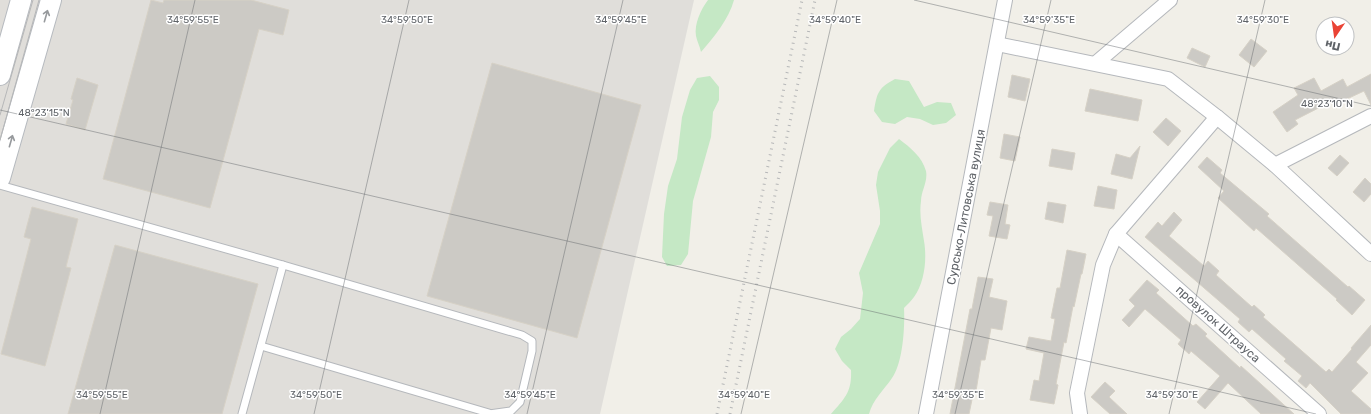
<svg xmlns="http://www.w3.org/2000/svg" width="1371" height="414" font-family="Rubik,sans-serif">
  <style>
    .industrial { fill: #e0deda }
    .green { fill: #c5e8c5 }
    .building { fill: #cccac5; stroke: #d6d1c6 }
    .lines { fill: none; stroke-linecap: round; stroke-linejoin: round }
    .service-casing { stroke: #b5b8bc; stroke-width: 9 }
    .minor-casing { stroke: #b5b8bc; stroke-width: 16 }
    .secondary-casing { stroke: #b6babf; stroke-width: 22 }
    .service { stroke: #fff; stroke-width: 7 }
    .minor { stroke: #fff; stroke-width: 14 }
    .secondary { stroke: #fff; stroke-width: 20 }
    .tram { stroke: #b6b7b8; stroke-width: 1 }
    .rail { stroke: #b6b7b8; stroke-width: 3; stroke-dasharray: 1 5; stroke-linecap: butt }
    .oneway { stroke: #979a9d }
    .ticks { fill: none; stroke: #5f6368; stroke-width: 1; stroke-opacity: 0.45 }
    .labels { text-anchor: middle; stroke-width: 3; stroke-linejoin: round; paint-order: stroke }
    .street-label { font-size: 12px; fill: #5f6368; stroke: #fff }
    .ticks-label { font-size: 10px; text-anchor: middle; fill: #5f6368; stroke: #fff; stroke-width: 3; stroke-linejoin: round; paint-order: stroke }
  </style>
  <rect width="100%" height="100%" fill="#f1efe8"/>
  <path class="industrial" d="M 0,0 L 694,0 L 600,414 L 0,414 Z"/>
  <g class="green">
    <path d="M 708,0 L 734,0 C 729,19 714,37 701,52 C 700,47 697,41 696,36 C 694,24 701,9 708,0 Z"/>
    <path d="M 710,76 L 719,87 L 719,100 L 713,112 L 711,137 L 693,201 L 688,254 L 681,265 L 667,266 L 662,257 L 664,214 L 668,186 L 677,159 L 682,117 L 690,90 L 697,78 Z"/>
    <path d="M 895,79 L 909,81 L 924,107 L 937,102 L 951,103 L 956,115 L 946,123 L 933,125 L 920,119 L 907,117 L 895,124 L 882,122 L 874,111 C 877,93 878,88 895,79 Z"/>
    <path d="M 899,139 C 911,148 922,157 926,171 C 928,182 921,191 921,201 C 919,215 922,227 924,241 C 927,258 925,282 914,297 C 911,301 907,305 904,308 C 905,326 903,363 892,378 C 884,390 873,399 869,414 L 831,414 C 845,398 852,392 851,370 L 842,361 L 835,349 L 841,337 L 851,329 L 860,319 L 863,293 L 859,273 L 880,224 L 880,211 L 876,185 L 878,172 L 890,148 Z"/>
  </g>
  <g class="building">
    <path d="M 151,0 L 163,3 L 164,0 L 251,0 L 289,10 L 283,35 L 259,29 L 210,208 L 103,179 Z"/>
    <path d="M 1251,39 L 1267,51 L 1254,67 L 1239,55 Z"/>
    <path d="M 1192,48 L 1210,56 L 1205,67 L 1187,58 Z"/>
    <path d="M 492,63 L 641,105 L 577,338 L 427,296 Z"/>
    <path d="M 1371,74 L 1371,105 L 1364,91 L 1336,104 L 1334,100 L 1295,120 L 1298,124 L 1287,132 L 1273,112 L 1298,95 L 1294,88 L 1314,78 L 1321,91 L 1343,79 L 1347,87 Z"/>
    <path d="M 1012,75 L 1030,79 L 1025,101 L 1008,97 Z"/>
    <path d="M 77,78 L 98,85 L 85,130 L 66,124 L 73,100 L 71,99 Z"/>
    <path d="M 1090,89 L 1142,100 L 1138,121 L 1085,111 Z"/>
    <path d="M 1166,118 L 1181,131 L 1168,146 L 1153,132 Z"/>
    <path d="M 1004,134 L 1020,137 L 1015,161 L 1000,158 Z"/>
    <path d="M 1140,146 L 1132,179 L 1111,174 L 1116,154 L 1130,158 Z"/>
    <path d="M 1052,149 L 1075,153 L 1072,170 L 1049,166 Z"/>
    <path d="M 1340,155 L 1349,163 L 1337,176 L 1328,168 Z"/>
    <path d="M 1207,157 L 1222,170 L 1220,173 L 1269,214 L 1267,216 L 1348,287 L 1349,286 L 1365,300 L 1352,315 L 1336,300 L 1337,299 L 1256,228 L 1254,231 L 1218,198 L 1224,191 L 1198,167 Z"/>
    <path d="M 1365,178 L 1371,184 L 1371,194 L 1364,202 L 1353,192 Z"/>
    <path d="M 1098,186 L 1117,190 L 1114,209 L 1094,206 Z"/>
    <path d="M 990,202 L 1008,205 L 1005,224 L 1010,225 L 1007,239 L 989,236 L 993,216 L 987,215 Z"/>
    <path d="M 1048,202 L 1066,205 L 1063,223 L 1045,219 Z"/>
    <path d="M 32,207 L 78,219 L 66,267 L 71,268 L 45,366 L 1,354 L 31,239 L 24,237 Z"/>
    <path d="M 1174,212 L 1182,220 L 1169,236 L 1204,266 L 1208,261 L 1219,271 L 1216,275 L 1252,307 L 1254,305 L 1265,315 L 1263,317 L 1326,372 L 1329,369 L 1332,372 L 1352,349 L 1351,348 L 1371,325 L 1371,345 L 1356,362 L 1368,373 L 1351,391 L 1371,409 L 1371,414 L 1341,414 L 1310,383 L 1306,388 L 1298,381 L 1302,376 L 1284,361 L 1286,359 L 1252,329 L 1249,332 L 1238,322 L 1240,319 L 1145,237 L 1158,222 L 1162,226 Z"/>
    <path d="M 115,245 L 258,284 L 222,414 L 68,414 Z"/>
    <path d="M 1067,250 L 1086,254 L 1082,274 L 1081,274 L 1074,307 L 1073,306 L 1066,343 L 1064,342 L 1056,384 L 1058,385 L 1054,404 L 1030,400 L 1034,380 L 1039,381 L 1044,353 L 1026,349 L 1029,337 L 1051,341 L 1055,319 L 1051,318 L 1057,288 L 1060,288 Z"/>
    <path d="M 978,277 L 993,279 L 989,297 L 1007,301 L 1002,330 L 991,328 L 985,360 L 981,360 L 976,391 L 974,390 L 969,414 L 950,414 L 970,309 L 972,309 Z"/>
    <path d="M 1147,280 L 1159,290 L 1156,293 L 1193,326 L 1196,324 L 1207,334 L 1205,336 L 1240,368 L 1241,366 L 1294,414 L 1261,414 L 1228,383 L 1205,409 L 1197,402 L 1220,376 L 1191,351 L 1189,354 L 1178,344 L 1181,340 L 1145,309 L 1129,327 L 1122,320 L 1135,306 L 1129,300 Z"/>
    <path d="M 1105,382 L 1115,391 L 1109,397 L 1127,414 L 1110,414 L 1091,397 Z"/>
  </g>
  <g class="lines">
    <g class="service-casing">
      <g id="service">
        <path d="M 0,185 L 283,265 L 522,335 L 532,341 L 532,351 L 520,402 L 511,411 L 489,414"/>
        <path d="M 261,346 L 489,413"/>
        <path d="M 242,414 L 283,265"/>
      </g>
    </g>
    <g class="minor-casing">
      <g id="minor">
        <path d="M 997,44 L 1168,79 L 1217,117 L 1275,165 L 1371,254"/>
        <path d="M 1096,63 L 1170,0"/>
        <path d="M 1275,165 L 1371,116"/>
        <path d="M 1116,234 L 1319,414"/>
        <path d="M 926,414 L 1005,0"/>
        <path d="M 1080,414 L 1077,393 L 1103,265 L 1116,234 L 1217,117"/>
      </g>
    </g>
    <g class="secondary-casing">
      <g id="secondary">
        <path d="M 0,75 L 21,0"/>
        <path d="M 0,178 L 51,0"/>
      </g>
    </g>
    <use href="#service" class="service"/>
    <use href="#minor" class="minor"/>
    <use href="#secondary" class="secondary"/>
    <g class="tram">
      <path d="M 0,115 L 33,0"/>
      <path d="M 0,140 L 39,0"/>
    </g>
    <g class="rail">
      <path d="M 717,414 L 802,0"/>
      <path d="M 730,414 L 815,0"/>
    </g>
  </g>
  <defs><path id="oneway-shaft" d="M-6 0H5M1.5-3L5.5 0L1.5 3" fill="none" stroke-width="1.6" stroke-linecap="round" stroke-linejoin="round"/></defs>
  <g class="oneway">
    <use href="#oneway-shaft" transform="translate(46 16) rotate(-74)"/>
    <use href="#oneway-shaft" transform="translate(11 141) rotate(-74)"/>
  </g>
  <path class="ticks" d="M 914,0 L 1371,106M 0,110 L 1316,414M 100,414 L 195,0M 314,414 L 409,0M 527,414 L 623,0M 741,414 L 837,0M 955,414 L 1051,0M 1169,414 L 1265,0"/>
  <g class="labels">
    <g class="street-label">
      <text transform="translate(966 207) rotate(-79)" y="4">Сурсько-Литовська вулиця</text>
      <text transform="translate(1218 324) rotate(42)" y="4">провулок Штрауса</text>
    </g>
  </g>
  <g class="ticks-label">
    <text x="193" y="23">34°59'55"E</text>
    <text x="407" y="23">34°59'50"E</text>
    <text x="621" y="23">34°59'45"E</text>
    <text x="835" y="23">34°59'40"E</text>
    <text x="1049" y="23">34°59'35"E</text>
    <text x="1263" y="23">34°59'30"E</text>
    <text x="1327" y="107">48°23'10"N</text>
    <text x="44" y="116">48°23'15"N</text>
    <text x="102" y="398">34°59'55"E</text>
    <text x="316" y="398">34°59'50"E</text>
    <text x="530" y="398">34°59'45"E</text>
    <text x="744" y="398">34°59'40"E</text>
    <text x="958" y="398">34°59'35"E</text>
    <text x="1172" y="398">34°59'30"E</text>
  </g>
  <g transform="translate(1335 36) rotate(193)"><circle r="19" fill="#ffffff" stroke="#bfc1c3"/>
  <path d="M0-3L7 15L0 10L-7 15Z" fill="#ea4335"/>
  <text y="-6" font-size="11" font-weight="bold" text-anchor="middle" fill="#5f6368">Пн</text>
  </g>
</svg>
